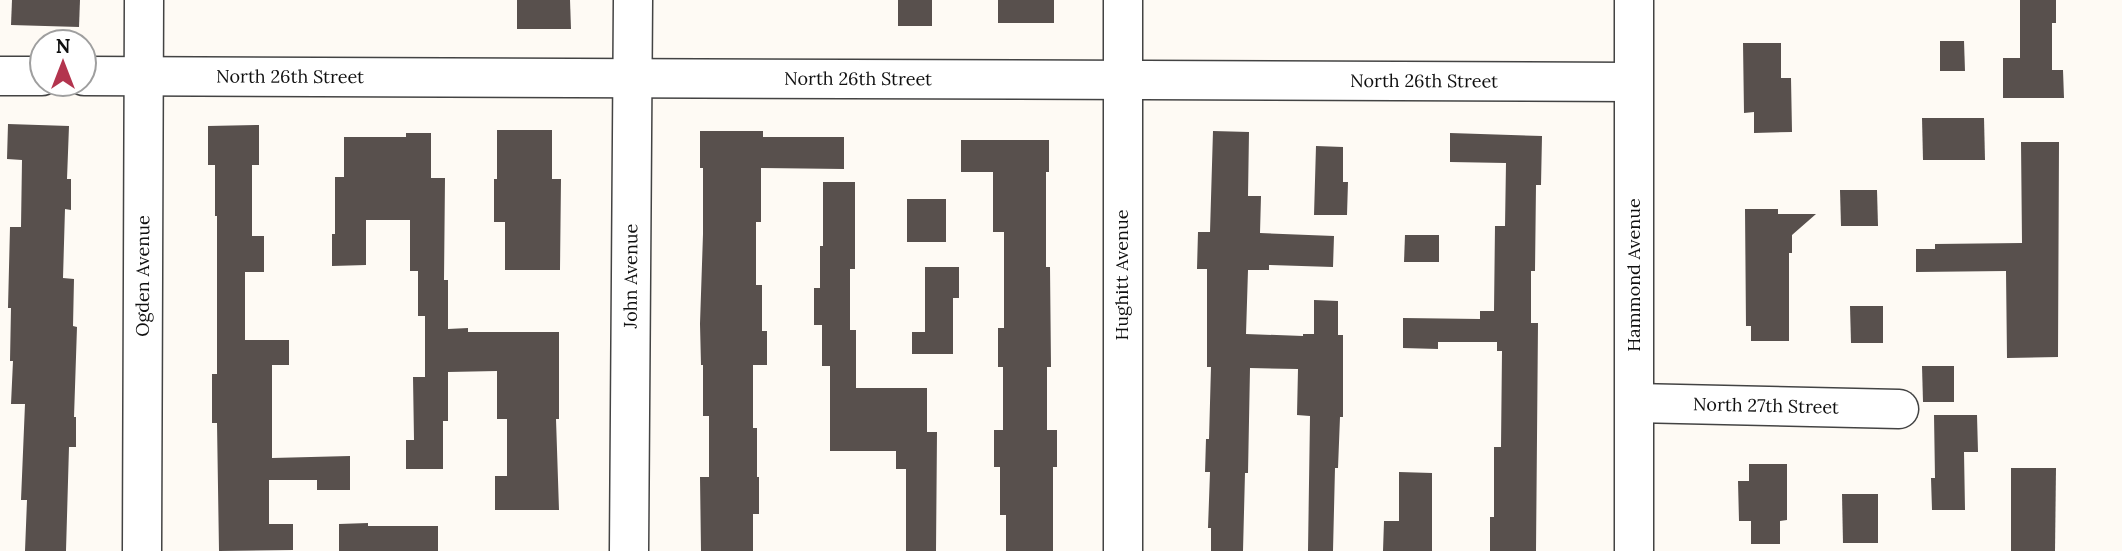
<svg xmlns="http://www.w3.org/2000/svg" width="2122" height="551" font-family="Lora,serif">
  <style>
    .building { fill: #58504d }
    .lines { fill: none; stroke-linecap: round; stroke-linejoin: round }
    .minor-casing { stroke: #434343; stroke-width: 41 }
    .minor { stroke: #fff; stroke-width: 38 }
    .labels { text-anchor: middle; stroke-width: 7; stroke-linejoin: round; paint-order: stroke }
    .street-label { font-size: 18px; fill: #101010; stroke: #fff }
  </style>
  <rect width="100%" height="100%" fill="#fefaf4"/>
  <g class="building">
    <path d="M 12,0 L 80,0 L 79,27 L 11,25 Z"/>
    <path d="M 517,0 L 570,0 L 571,29 L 517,29 Z"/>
    <rect x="898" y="0" width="34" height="26"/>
    <rect x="998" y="0" width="56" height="23"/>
    <path d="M 2020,0 L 2056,0 L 2056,23 L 2052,23 L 2052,70 L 2063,70 L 2064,98 L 2003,98 L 2003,58 L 2020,58 Z"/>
    <path d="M 1940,41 L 1964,41 L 1965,71 L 1940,71 Z"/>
    <path d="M 1743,43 L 1781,43 L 1781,78 L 1791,78 L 1792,132 L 1754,133 L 1754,112 L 1744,113 Z"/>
    <path d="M 1922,118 L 1984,118 L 1985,160 L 1923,160 Z"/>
    <path d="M 8,124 L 69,126 L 67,179 L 71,179 L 71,210 L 65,209 L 63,278 L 74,279 L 73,326 L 77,327 L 74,417 L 76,417 L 76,447 L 69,447 L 66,551 L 25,551 L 27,500 L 21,500 L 25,404 L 11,404 L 13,361 L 10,361 L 11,308 L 8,308 L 10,227 L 21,227 L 22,160 L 7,159 Z"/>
    <path d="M 259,125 L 259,165 L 252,165 L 252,236 L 264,236 L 264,272 L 245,272 L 245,340 L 289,340 L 289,365 L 272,365 L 272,458 L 350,456 L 350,490 L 317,490 L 317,480 L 269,480 L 269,524 L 293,524 L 293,550 L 219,551 L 217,423 L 212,423 L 212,374 L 217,374 L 217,216 L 215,216 L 215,165 L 208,165 L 208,126 Z"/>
    <path d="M 497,130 L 552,130 L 552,179 L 561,179 L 560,270 L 505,270 L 505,222 L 494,222 L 494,179 L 497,179 Z"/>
    <path d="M 700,131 L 763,131 L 763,137 L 844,137 L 844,169 L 761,168 L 761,222 L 756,222 L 756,285 L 762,285 L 762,331 L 767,331 L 767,365 L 753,365 L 753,428 L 757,428 L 757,477 L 759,477 L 759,514 L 753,514 L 753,551 L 701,551 L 700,477 L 709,477 L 709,416 L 703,416 L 703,365 L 701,365 L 700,324 L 703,234 L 703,168 L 700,168 Z"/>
    <path d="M 1213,131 L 1249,132 L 1248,196 L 1261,196 L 1260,233 L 1334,236 L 1333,267 L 1269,265 L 1269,270 L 1248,270 L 1246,334 L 1303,336 L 1303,334 L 1314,334 L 1314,300 L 1338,301 L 1338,335 L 1343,335 L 1343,417 L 1340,417 L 1338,468 L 1335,468 L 1333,551 L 1308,551 L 1310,416 L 1297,415 L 1298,369 L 1250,368 L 1248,473 L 1245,473 L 1243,551 L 1211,551 L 1211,528 L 1208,528 L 1210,472 L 1205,472 L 1206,439 L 1209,439 L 1211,367 L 1207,367 L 1207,269 L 1197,269 L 1198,232 L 1210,232 Z"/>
    <path d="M 406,133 L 431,133 L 431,178 L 445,178 L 444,280 L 448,280 L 448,329 L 468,328 L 468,332 L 559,332 L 559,419 L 556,419 L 559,510 L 495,510 L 495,476 L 507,476 L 507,419 L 497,419 L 497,371 L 448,372 L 448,421 L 443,421 L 443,469 L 406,469 L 406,440 L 414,440 L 413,377 L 425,377 L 425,316 L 418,316 L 418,271 L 410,271 L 410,220 L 366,220 L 366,265 L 332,266 L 332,234 L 335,234 L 335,177 L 344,177 L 344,137 L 406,137 Z"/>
    <path d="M 1450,133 L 1542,136 L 1541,185 L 1536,185 L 1535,271 L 1531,271 L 1531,323 L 1538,323 L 1536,551 L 1490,551 L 1490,517 L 1494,517 L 1494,447 L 1501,447 L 1502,351 L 1497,351 L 1497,342 L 1438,342 L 1438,349 L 1403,348 L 1403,318 L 1480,319 L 1480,311 L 1494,311 L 1495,226 L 1505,226 L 1506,163 L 1450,162 Z"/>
    <path d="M 961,140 L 1049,140 L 1049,172 L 1046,172 L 1046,267 L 1050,267 L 1051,367 L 1047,367 L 1047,430 L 1057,430 L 1057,467 L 1053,467 L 1053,551 L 1006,551 L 1006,515 L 1000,515 L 1000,467 L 994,467 L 994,430 L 1003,430 L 1003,367 L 998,367 L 998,328 L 1004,328 L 1004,232 L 993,232 L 993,172 L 961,172 Z"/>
    <path d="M 2021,142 L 2059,142 L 2058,357 L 2007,358 L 2006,271 L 1916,272 L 1916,249 L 1935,249 L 1935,244 L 2022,243 Z"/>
    <path d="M 1316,146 L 1343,147 L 1343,182 L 1348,182 L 1347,215 L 1314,215 Z"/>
    <path d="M 823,182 L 855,182 L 855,269 L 850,269 L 850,330 L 856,330 L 856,388 L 927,388 L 927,432 L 937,432 L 936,551 L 906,551 L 906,469 L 896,469 L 896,451 L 830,451 L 830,366 L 822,366 L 822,325 L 814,325 L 814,288 L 820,288 L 820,246 L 823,246 Z"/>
    <path d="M 1840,190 L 1877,190 L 1878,226 L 1841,226 Z"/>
    <rect x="907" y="199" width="39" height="43"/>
    <path d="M 1745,209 L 1778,209 L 1778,214 L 1816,214 L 1792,235 L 1792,253 L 1789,253 L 1789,341 L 1751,341 L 1751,326 L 1746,326 Z"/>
    <path d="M 1405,235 L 1439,235 L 1439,262 L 1404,262 Z"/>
    <path d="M 925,267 L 959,267 L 959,298 L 953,298 L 953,354 L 912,354 L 912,332 L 925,332 Z"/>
    <path d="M 1850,306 L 1883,306 L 1883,343 L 1851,343 Z"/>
    <path d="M 1922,366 L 1954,366 L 1954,402 L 1923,402 Z"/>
    <path d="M 1934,415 L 1977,415 L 1978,452 L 1964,452 L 1965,510 L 1932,510 L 1931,478 L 1935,478 Z"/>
    <path d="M 1749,464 L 1787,464 L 1787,520 L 1780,521 L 1780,544 L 1751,544 L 1751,521 L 1739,521 L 1738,481 L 1749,481 Z"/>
    <path d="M 2011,468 L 2056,468 L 2055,551 L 2011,551 Z"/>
    <path d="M 1399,472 L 1432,473 L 1432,551 L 1383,551 L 1384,521 L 1399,521 Z"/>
    <path d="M 1842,494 L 1878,494 L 1878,543 L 1843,543 Z"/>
    <path d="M 368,523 L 368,526 L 438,526 L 438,551 L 339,551 L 339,524 Z"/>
  </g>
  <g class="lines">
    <g class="minor-casing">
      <g id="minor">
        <path d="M 0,76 L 42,76"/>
        <path id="s1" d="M 84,76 L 1633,82"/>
        <path id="s2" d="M 1635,403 L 1899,409"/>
        <path id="s3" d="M 142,551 L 144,0"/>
        <path id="s4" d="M 629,551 L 633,0"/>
        <path d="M 1123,551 L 1123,0"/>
        <path d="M 1634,551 L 1634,0"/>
      </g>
    </g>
    <use href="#minor" class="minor"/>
  </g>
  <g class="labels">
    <g class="street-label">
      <text dy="6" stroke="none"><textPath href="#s1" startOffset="206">North 26th Street</textPath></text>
      <text dy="6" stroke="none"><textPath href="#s1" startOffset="774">North 26th Street</textPath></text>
      <text dy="6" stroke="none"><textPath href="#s1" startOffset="1340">North 26th Street</textPath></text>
      <text dy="6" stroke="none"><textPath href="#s3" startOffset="275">Ogden Avenue</textPath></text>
      <text dy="6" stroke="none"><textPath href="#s4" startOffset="275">John Avenue</textPath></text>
      <text transform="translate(1122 275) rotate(-90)" y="6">Hughitt Avenue</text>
      <text transform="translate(1634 275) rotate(-90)" y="6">Hammond Avenue</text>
      <text dy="6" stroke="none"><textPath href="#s2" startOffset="131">North 27th Street</textPath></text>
    </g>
  </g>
  <g transform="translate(63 63)"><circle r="33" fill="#ffffff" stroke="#9f9f9f" stroke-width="2"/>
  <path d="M0-5L12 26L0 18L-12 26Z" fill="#b3344e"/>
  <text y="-10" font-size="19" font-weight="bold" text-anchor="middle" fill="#101010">N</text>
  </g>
</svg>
